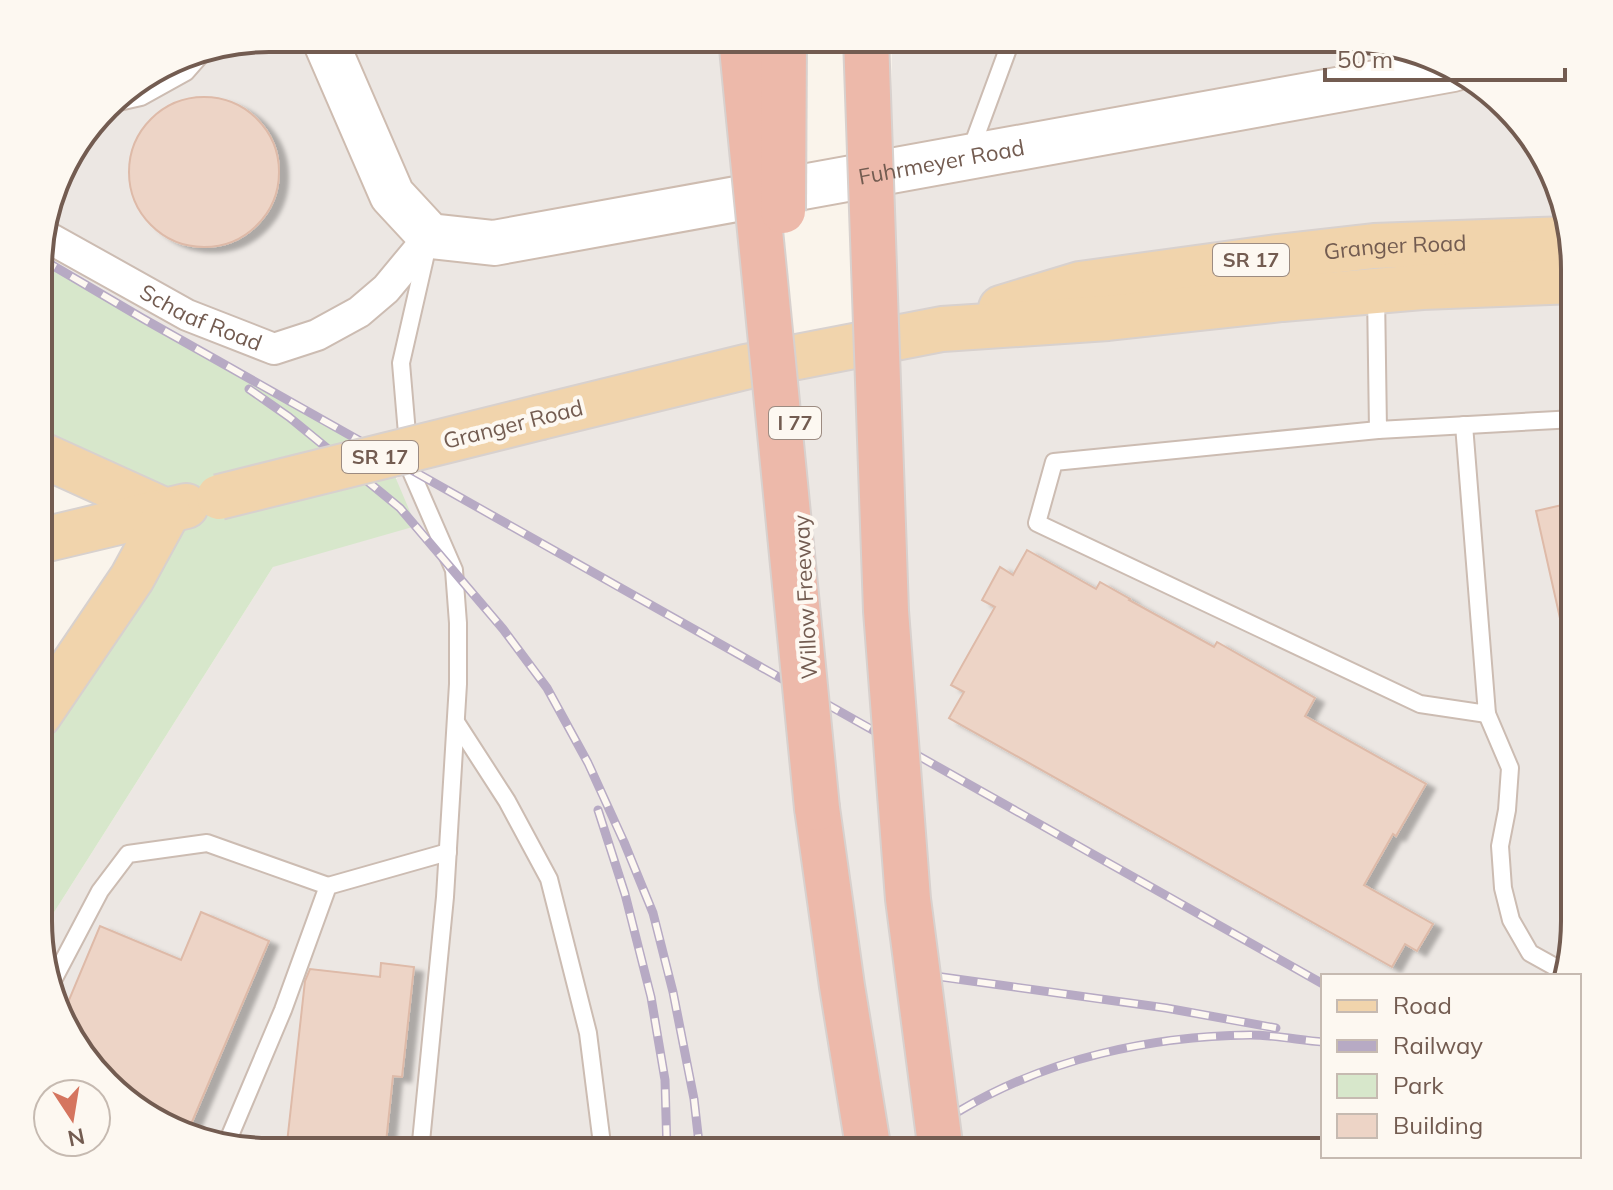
<svg xmlns="http://www.w3.org/2000/svg" width="1613" height="1190" font-family="Mulish,sans-serif">
  <style>
    .industrial { fill: #ece7e3 }
    .green { fill: #d7e7cb }
    .building { fill: #edd4c6; stroke: #debaa8; stroke-width: 2; filter: url(#shadow) }
    .lines { fill: none; stroke-linecap: round; stroke-linejoin: round }
    .lane-casing { stroke: #ccbcb2; stroke-width: 20 }
    .street-casing { stroke: #ccbcb2; stroke-width: 34 }
    .secondary-casing { stroke: #cebcb0; stroke-width: 48 }
    .primary-casing { stroke: #d8d1ce; stroke-width: 48 }
    .highway-casing { stroke: #d8d1ce; stroke-width: 48 }
    .lane { stroke: #fff; stroke-width: 16 }
    .street { stroke: #fff; stroke-width: 30 }
    .secondary { stroke: #fff; stroke-width: 44 }
    .primary { stroke: #f1d4ac; stroke-width: 44 }
    .highway { stroke: #edb9aa; stroke-width: 44 }
    .rail-casing { stroke: #b7aac4; stroke-width: 9 }
    .rail { stroke: #fdf8f1; stroke-width: 6; stroke-dasharray: 18; stroke-linecap: butt }
    .primary-bridge-casing { stroke: #d8d1ce; stroke-width: 48; stroke-linecap: butt }
    .highway-bridge-casing { stroke: #d8d1ce; stroke-width: 48; stroke-linecap: butt }
    .primary-bridge { stroke: #f1d4ac; stroke-width: 44 }
    .highway-bridge { stroke: #edb9aa; stroke-width: 44 }
    .labels { text-anchor: middle; stroke-width: 8; stroke-linejoin: round; paint-order: stroke }
    .shield { fill: #fdf8f1; stroke: #9c8b81; stroke-width: 2 }
    .shield-label { font-size: 20px; font-weight: bold; fill: #735c51 }
    .street-label { font-size: 22px; fill: #735c51; stroke: #fdf8f1 }
    .rim { fill: none; stroke: #735c51; stroke-width: 4 }
  </style>
  <defs>
    <filter id="shadow"><feDropShadow dx="9" dy="5" stdDeviation="2" flood-color="#0004"/></filter>
  </defs>
  <rect width="100%" height="100%" fill="#faf4eb"/>
  <path class="industrial" d="M 269,38 L 741,38 L 772,353 L 889,339 L 892,38 L 1358,38 L 1432,55 L 1496,95 L 1551,167 L 1575,269 L 1574,936 L 1565,976 L 1323,976 L 1323,1152 L 255,1152 L 181,1135 L 117,1095 L 62,1023 L 39,936 L 273,567 L 410,469 L 40,258 L 40,239 L 69,154 L 117,95 L 194,50 Z"/>
  <path class="green" d="M 40,256 L 386,455 L 416,526 L 273,567 L 39,936 L 39,715 L 168,512 L 40,454 Z"/>
  <g class="building">
    <circle cx="204" cy="172" r="75"/>
    <path d="M 1575,502 L 1575,634 L 1564,636 L 1536,511 Z"/>
    <path d="M 1027,550 L 1096,589 L 1100,582 L 1130,599 L 1129,600 L 1214,647 L 1217,642 L 1315,698 L 1305,716 L 1426,784 L 1396,836 L 1393,834 L 1364,885 L 1433,924 L 1417,951 L 1405,944 L 1392,967 L 949,718 L 964,692 L 951,685 L 995,607 L 982,600 L 1000,567 L 1013,575 Z"/>
    <path d="M 201,912 L 269,941 L 186,1136 L 181,1135 L 117,1095 L 62,1023 L 61,1019 L 100,926 L 181,960 Z"/>
    <path d="M 381,963 L 414,967 L 402,1077 L 393,1076 L 385,1152 L 286,1152 L 305,981 L 310,969 L 380,977 Z"/>
  </g>
  <g class="lines">
    <g class="lane-casing">
      <g id="lane">
        <path d="M 110,104 L 141,97 L 186,72 L 207,48"/>
        <path d="M 970,152 L 1012,38"/>
        <path d="M 1376,293 L 1378,430 L 1575,419"/>
        <path d="M 1378,430 L 1054,462 L 1037,523 L 1420,704 L 1487,714 L 1464,425"/>
        <path d="M 1487,714 L 1510,768 L 1507,810 L 1500,846 L 1503,888 L 1511,920 L 1530,953 L 1566,973"/>
        <path d="M 456,722 L 507,801 L 549,879 L 588,1033 L 603,1152"/>
        <path d="M 51,984 L 100,891 L 128,854 L 207,843 L 328,886"/>
        <path d="M 226,1145 L 283,1010 L 328,886 L 448,852"/>
        <path d="M 420,1152 L 445,897 L 458,684 L 458,623 L 454,570 L 410,469 L 401,363 L 427,249"/>
      </g>
    </g>
    <g class="street-casing">
      <g id="street">
        <path id="s1" d="M 42,234 L 187,315 L 274,349 L 317,335 L 359,312 L 386,289 L 430,236"/>
      </g>
    </g>
    <g class="secondary-casing">
      <g id="secondary">
        <path id="s2" d="M 324,38 L 392,195 L 430,236 L 494,243 L 1453,69"/>
      </g>
    </g>
    <g class="primary-casing">
      <g id="primary">
        <path id="s3" d="M 1001,308 L 1080,284 L 1270,258 L 1374,246 L 1568,239"/>
        <path d="M 541,417 L 745,367 L 942,329 L 1108,318 L 1282,299 L 1422,287 L 1575,281"/>
        <path d="M 40,454 L 168,512"/>
        <path d="M 39,541 L 186,506"/>
        <path d="M 39,715 L 132,578 L 168,512"/>
      </g>
    </g>
    <g class="highway-casing">
      <path id="highway" d="M 817,808 L 842,986 L 869,1152"/>
    </g>
    <use href="#lane" class="lane"/>
    <use href="#street" class="street"/>
    <use href="#secondary" class="secondary"/>
    <use href="#primary" class="primary"/>
    <use href="#highway" class="highway"/>
    <g class="rail-casing">
      <g id="rail">
        <path d="M 40,258 L 142,318 L 1323,984"/>
        <path d="M 249,389 L 289,417 L 400,508 L 503,629 L 547,688 L 588,763 L 624,842 L 653,913 L 673,992 L 694,1099 L 700,1152"/>
        <path d="M 598,810 L 625,894 L 651,997 L 665,1080 L 667,1152"/>
        <path d="M 906,972 L 1166,1008 L 1276,1028"/>
        <path d="M 900,1152 C 920,1138 940,1122 961,1110 C 1047,1059 1150,1036 1250,1035 C 1274,1035 1299,1040 1323,1042"/>
      </g>
    </g>
    <use href="#rail" class="rail"/>
    <g class="primary-bridge-casing">
      <path id="primary-bridge" d="M 219,497 L 541,417"/>
    </g>
    <g class="highway-bridge-casing">
      <g id="highway-bridge">
        <path d="M 741,38 L 817,808"/>
        <path d="M 866,38 L 886,611 L 908,899 L 941,1152"/>
        <path d="M 783,211 L 784,38"/>
      </g>
    </g>
    <use href="#primary-bridge" class="primary-bridge"/>
    <use href="#highway-bridge" class="highway-bridge"/>
  </g>
  <g class="labels">
    <g class="shield">
      <rect x="1213" y="244" width="76" height="32" rx="6"/>
      <rect x="769" y="407" width="52" height="32" rx="6"/>
      <rect x="342" y="441" width="76" height="32" rx="6"/>
    </g>
    <g class="shield-label">
      <text x="1251" y="267">SR 17</text>
      <text x="795" y="430">I 77</text>
      <text x="380" y="464">SR 17</text>
    </g>
    <g class="street-label">
      <text dy="8" stroke="none"><textPath href="#s2" startOffset="746">Fuhrmeyer Road</textPath></text>
      <text dy="8" stroke="none"><textPath href="#s3" startOffset="400">Granger Road</textPath></text>
      <text dy="8" stroke="none"><textPath href="#s1" startOffset="180">Schaaf Road</textPath></text>
      <text transform="translate(513 424) rotate(-14)" y="8">Granger Road</text>
      <text transform="translate(805 597) rotate(-93)" y="8">Willow Freeway</text>
    </g>
  </g>
  <path d="M0 0H1613V1190H0ZM269 52H1344A217 217 0 0 1 1561 269V921A217 217 0 0 1 1344 1138H269A217 217 0 0 1 52 921V269A217 217 0 0 1 269 52Z" fill="#fdf8f1" fill-rule="evenodd"/>
  <path class="rim" d="M269 52H1344A217 217 0 0 1 1561 269V921A217 217 0 0 1 1344 1138H269A217 217 0 0 1 52 921V269A217 217 0 0 1 269 52Z"/>
  <rect x="1321" y="974" width="260" height="184" fill="#fdf8f1" stroke="#c6bab1" stroke-width="2"/>
  <rect x="1337" y="1000" width="40" height="12" fill="#f1d4ac" stroke="#c6bab1" stroke-width="2"/>
  <text x="1393" y="1014" font-size="24" fill="#735c51">Road</text>
  <rect x="1337" y="1040" width="40" height="12" fill="#b7aac4" stroke="#c6bab1" stroke-width="2"/>
  <text x="1393" y="1054" font-size="24" fill="#735c51">Railway</text>
  <rect x="1337" y="1074" width="40" height="24" fill="#d7e7cb" stroke="#c6bab1" stroke-width="2"/>
  <text x="1393" y="1094" font-size="24" fill="#735c51">Park</text>
  <rect x="1337" y="1114" width="40" height="24" fill="#edd4c6" stroke="#c6bab1" stroke-width="2"/>
  <text x="1393" y="1134" font-size="24" fill="#735c51">Building</text>
  <g transform="translate(72 1118) rotate(168)"><circle r="38" fill="#fdf8f1" stroke="#c6bab1" stroke-width="2"/>
  <path d="M0-6L14 30L0 20L-14 30Z" fill="#d5755f"/>
  <text y="-12" font-size="22" font-weight="bold" text-anchor="middle" fill="#735c51">N</text>
  </g>
  <path d="M1325 68v12h240v-12" fill="none" stroke="#735c51" stroke-width="4"/>
  <text x="1337" y="68" font-size="24" fill="#735c51" stroke="#fdf8f1" stroke-width="6" paint-order="stroke">50 m</text>
</svg>
